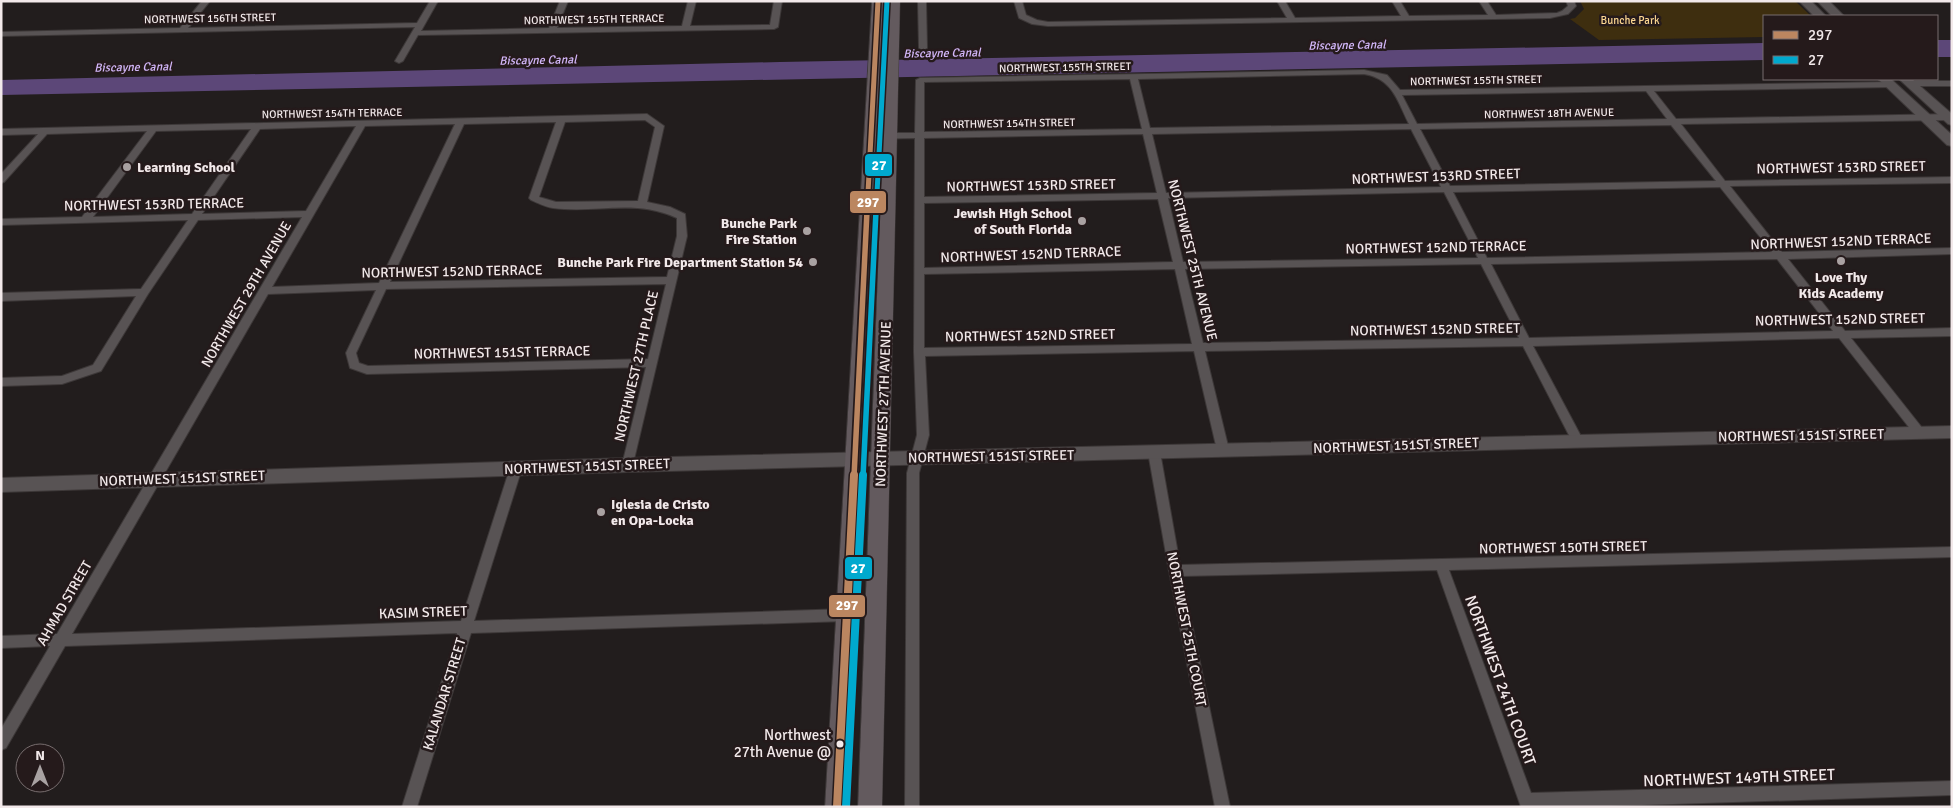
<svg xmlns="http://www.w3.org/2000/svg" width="1953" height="808" font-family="Signika,sans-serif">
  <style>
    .green { fill: #3e2e0f }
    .water { fill: #5c4778 }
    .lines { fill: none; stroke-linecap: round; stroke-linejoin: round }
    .street-casing { stroke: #3d3838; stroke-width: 2 }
    .secondary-casing { stroke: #3d3838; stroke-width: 2 }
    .primary-casing { stroke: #3d3838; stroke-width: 1 }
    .street { fill: #585354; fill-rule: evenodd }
    .secondary { fill: #585354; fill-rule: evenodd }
    .primary { fill: #635a5e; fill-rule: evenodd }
    .bus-1-far2-casing { stroke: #251a1b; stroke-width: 8 }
    .bus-1-far1-casing { stroke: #251a1b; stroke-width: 9 }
    .bus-1-casing { stroke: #251a1b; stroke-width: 11 }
    .bus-2-far2-casing { stroke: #251a1b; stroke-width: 8 }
    .bus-2-far1-casing { stroke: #251a1b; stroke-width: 9 }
    .bus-2-casing { stroke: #251a1b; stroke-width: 11 }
    .bus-1-far2 { stroke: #bb8660; stroke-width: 5 }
    .bus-1-far1 { stroke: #bb8660; stroke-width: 5.5 }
    .bus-1 { stroke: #bb8660; stroke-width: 8 }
    .bus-2-far2 { stroke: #00a9ce; stroke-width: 5 }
    .bus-2-far1 { stroke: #00a9ce; stroke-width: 5.5 }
    .bus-2 { stroke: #00a9ce; stroke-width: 8 }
    .poi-dot { fill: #a9a2a2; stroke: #251a1b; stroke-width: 2 }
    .bus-dot { fill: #f2e9ea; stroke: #251a1b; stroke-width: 2 }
    .labels { text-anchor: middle; stroke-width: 5; stroke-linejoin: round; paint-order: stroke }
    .far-street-label { font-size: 11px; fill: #f2e9ea; stroke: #251a1b }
    .far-park-label { font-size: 11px; fill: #fbd691; stroke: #251a1b }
    .far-water-label { font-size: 12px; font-style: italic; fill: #d4b8fb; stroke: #251a1b }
    .poi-label { font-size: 14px; font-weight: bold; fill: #f2e9ea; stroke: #251a1b; text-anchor: end }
    .street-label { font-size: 14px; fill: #f2e9ea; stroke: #251a1b }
    .near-bus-label { font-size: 15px; fill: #f2e9ea; stroke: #251a1b; text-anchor: end }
    .near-street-label { font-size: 16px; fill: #f2e9ea; stroke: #251a1b }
    .line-badge { stroke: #251a1b; stroke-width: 2 }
    .badge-label { font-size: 14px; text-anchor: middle; font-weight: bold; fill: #fff }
  </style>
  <rect width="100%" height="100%" fill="#221d1d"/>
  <path class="green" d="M 1580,1 L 1795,1 L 1811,16 L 1764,16 L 1764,37 L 1599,40 L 1570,19 L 1575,18 L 1584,9 Z"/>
  <g class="water">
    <rect x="1937" y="40" width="15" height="17"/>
    <path d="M 1764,43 L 1764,60 L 1,95 L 1,80 L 780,62 Z"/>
  </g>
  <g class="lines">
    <g class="street-casing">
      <g id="street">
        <path d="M 202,1 L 210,1 L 188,28 L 417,23 L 430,1 L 438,1 L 421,31 L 549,28 L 560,1 L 568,1 L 557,28 L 682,26 L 688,1 L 696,1 L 690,26 L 770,25 L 774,1 L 782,1 L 778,27 L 774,29 L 418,35 L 403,61 L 399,63 L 395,61 L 415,27 L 1,36 L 1,32 L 180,28 Z"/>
        <path d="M 918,1 L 926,1 L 927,48 L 923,50 L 919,48 Z"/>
        <path d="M 1014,1 L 1022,1 L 1026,15 L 1037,20 L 1048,22 L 1287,18 L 1277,1 L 1285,1 L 1295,18 L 1401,16 L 1392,1 L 1400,1 L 1409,16 L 1488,15 L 1479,1 L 1487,1 L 1496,15 L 1557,13 L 1562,11 L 1568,6 L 1566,1 L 1574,1 L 1576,6 L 1568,14 L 1550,18 L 1048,26 L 1032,24 L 1019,18 Z"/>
        <path d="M 1364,70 L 1387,75 L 1400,90 L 1890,82 L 1894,85 L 1893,87 L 1654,91 L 1676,119 L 1952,114 L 1952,120 L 1681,124 L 1725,181 L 1952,177 L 1952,183 L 1730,186 L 1782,252 L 1952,248 L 1952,254 L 1788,259 L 1845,331 L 1952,328 L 1952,336 L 1851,338 L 1923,429 L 1925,432 L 1923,435 L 1915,435 L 1839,338 L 1533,346 L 1583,440 L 1581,443 L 1573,443 L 1523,346 L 1205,351 L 1229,450 L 1227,453 L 1219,453 L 1217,450 L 1194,351 L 925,356 L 929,435 L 919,473 L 919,807 L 905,807 L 907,473 L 917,435 L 914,352 L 915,138 L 870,139 L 866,136 L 870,133 L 915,133 L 916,80 L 920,78 ZM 1364,74 C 1393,79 1397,100 1409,124 L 1150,128 L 1138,79 ZM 1130,79 L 1142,129 L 924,132 L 924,82 ZM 1646,91 L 1667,119 L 1417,124 L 1402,95 ZM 1671,125 L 1716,181 L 1450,186 L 1420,129 ZM 1411,129 L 1441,187 L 1166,193 L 1152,134 ZM 1143,134 L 1157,193 L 924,197 L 924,138 ZM 1720,187 L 1772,252 L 1487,258 L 1453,192 ZM 1444,192 L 1478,258 L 1183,262 L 1168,198 ZM 1158,199 L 1173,262 L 924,268 L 924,203 ZM 1777,259 L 1833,331 L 1529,338 L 1491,264 ZM 1481,264 L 1519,338 L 1203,343 L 1185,269 ZM 1175,269 L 1192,344 L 924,348 L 924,274 Z"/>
        <path d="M 1911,81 L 1952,81 L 1952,86 L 1908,86 L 1907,84 Z"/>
        <path d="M 647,114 L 664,126 L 647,202 L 670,207 L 685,214 L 687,236 L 632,468 L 624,468 L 622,465 L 646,367 L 367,374 L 350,368 L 346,353 L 376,290 L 268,294 L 72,634 L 461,621 L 510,468 L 512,465 L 520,465 L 522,468 L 474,621 L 846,609 L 851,611 L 853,615 L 851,619 L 846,621 L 471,633 L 417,807 L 402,807 L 457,633 L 65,646 L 6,748 L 1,750 L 1,729 L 50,646 L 1,648 L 1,636 L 57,634 L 302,217 L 198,220 L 148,294 L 101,371 L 62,384 L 1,386 L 1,378 L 62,376 L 93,365 L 136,296 L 1,301 L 1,293 L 141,289 L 188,220 L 1,225 L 1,219 L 82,217 L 147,131 L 47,134 L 4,182 L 1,183 L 1,174 L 38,134 L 1,135 L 1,129 ZM 645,120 L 655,127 L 638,201 L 556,202 L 539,197 L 565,122 ZM 556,122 L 529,198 L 531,200 C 538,203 545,207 553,208 C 598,214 632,198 677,218 L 677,236 L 667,277 L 390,282 L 464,124 ZM 455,124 L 379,283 L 272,287 L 365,126 ZM 356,126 L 306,211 L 202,214 L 260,129 ZM 251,129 L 192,214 L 93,217 L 156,131 ZM 666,284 L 648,359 L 368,366 L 359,363 L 356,353 L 386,289 Z"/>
        <path d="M 1154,447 L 1158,449 L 1160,452 L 1180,565 L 1952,547 L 1952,557 L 1449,570 L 1531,793 L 1952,781 L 1952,795 L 1581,807 L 1521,807 L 1437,570 L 1182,576 L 1230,807 L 1215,807 L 1169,571 L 1148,452 L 1150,449 Z"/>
      </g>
    </g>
    <g class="secondary-casing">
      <g id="secondary">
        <path d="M 1799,1 L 1811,1 L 1826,16 L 1814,16 Z"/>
        <path d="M 1817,1 L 1829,1 L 1844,16 L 1832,16 Z"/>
        <path d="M 1878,79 L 1891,79 L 1952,135 L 1952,146 L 1947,145 Z"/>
        <path d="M 1899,79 L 1912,79 L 1952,114 L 1952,125 L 1948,124 Z"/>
        <path d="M 1952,426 L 1952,438 L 628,472 L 1,492 L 1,478 L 628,458 Z"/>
      </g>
    </g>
    <g class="primary-casing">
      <g id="primary">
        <path d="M 872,1 L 884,1 L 849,807 L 825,807 Z"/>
        <path d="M 888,1 L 900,1 L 882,807 L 858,807 Z"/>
      </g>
    </g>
    <use href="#street" class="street"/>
    <use href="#secondary" class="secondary"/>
    <use href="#primary" class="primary"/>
    <g class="bus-1-far2-casing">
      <path id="bus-1-far2" d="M 867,212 L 878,1"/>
    </g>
    <g class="bus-1-far1-casing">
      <path id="bus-1-far1" d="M 854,477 L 867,211"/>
    </g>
    <g class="bus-1-casing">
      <path id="bus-1" d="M 837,807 L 854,475"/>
    </g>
    <g class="bus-2-far2-casing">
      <path id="bus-2-far2" d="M 876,212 L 887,1"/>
    </g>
    <g class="bus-2-far1-casing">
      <path id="bus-2-far1" d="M 863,477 L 876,211"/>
    </g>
    <g class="bus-2-casing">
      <path id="bus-2" d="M 846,807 L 863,475"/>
    </g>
    <use href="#bus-1-far2" class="bus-1-far2"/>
    <use href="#bus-1-far1" class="bus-1-far1"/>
    <use href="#bus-1" class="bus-1"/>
    <use href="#bus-2-far2" class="bus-2-far2"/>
    <use href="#bus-2-far1" class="bus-2-far1"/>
    <use href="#bus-2" class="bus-2"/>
  </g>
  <g class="poi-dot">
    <circle cx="127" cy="167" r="5"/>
    <circle cx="1082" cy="221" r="5"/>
    <circle cx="807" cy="231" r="5"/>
    <circle cx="1841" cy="261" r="5"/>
    <circle cx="813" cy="262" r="5"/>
    <circle cx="601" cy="512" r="5"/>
  </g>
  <circle class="bus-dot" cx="840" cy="744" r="4.5"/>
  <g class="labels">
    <g class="far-street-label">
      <text transform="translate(210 18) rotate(-1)" y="4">NORTHWEST 156TH STREET</text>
      <text transform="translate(594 19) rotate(-1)" y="4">NORTHWEST 155TH TERRACE</text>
      <text transform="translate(1065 67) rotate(-1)" y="4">NORTHWEST 155TH STREET</text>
      <text transform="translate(1476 80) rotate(-1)" y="4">NORTHWEST 155TH STREET</text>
      <text transform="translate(332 113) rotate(-1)" y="4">NORTHWEST 154TH TERRACE</text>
      <text transform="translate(1549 113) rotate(-1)" y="4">NORTHWEST 18TH AVENUE</text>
      <text transform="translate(1009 123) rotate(-1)" y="4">NORTHWEST 154TH STREET</text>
    </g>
    <g class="far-park-label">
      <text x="1630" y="24">Bunche Park</text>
    </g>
    <g class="far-water-label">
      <text transform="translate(1347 45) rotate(-1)" y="4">Biscayne Canal</text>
      <text transform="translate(942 53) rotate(-1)" y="4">Biscayne Canal</text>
      <text transform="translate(538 60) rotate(-1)" y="4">Biscayne Canal</text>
      <text transform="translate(133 67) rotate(-1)" y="4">Biscayne Canal</text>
    </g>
    <g class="poi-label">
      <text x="137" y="172" text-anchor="start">Learning School</text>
      <text x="1072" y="218">Jewish High School<tspan x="1072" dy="16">of South Florida</tspan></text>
      <text x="797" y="228">Bunche Park<tspan x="797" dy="16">Fire Station</tspan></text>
      <text x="803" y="267">Bunche Park Fire Department Station 54</text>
      <text x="1841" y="282" text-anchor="middle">Love Thy<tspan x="1841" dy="16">Kids Academy</tspan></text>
      <text x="611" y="509" text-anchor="start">Iglesia de Cristo<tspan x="611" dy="16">en Opa-Locka</tspan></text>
    </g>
    <g class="street-label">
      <text transform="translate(1841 167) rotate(-1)" y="5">NORTHWEST 153RD STREET</text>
      <text transform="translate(1436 176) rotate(-2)" y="5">NORTHWEST 153RD STREET</text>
      <text transform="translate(1031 185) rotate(-1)" y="5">NORTHWEST 153RD STREET</text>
      <text transform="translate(154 204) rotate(-1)" y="5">NORTHWEST 153RD TERRACE</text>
      <text transform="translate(1841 241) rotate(-2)" y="5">NORTHWEST 152ND TERRACE</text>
      <text transform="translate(1436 247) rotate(-1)" y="5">NORTHWEST 152ND TERRACE</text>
      <text transform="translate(1031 254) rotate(-2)" y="5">NORTHWEST 152ND TERRACE</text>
      <text transform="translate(1193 260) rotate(76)" y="5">NORTHWEST 25TH AVENUE</text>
      <text transform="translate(452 271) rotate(-1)" y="5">NORTHWEST 152ND TERRACE</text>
      <text transform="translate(246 294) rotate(-60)" y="5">NORTHWEST 29TH AVENUE</text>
      <text transform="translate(1840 319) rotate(-1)" y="5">NORTHWEST 152ND STREET</text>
      <text transform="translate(1435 329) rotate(-1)" y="5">NORTHWEST 152ND STREET</text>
      <text transform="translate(1030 335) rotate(-1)" y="5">NORTHWEST 152ND STREET</text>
      <text transform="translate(502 352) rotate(-1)" y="5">NORTHWEST 151ST TERRACE</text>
      <text transform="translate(636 366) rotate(-77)" y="5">NORTHWEST 27TH PLACE</text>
      <text transform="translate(883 404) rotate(-88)" y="5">NORTHWEST 27TH AVENUE</text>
      <text transform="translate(1801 435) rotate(-1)" y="5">NORTHWEST 151ST STREET</text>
      <text transform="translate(1396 445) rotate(-2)" y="5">NORTHWEST 151ST STREET</text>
      <text transform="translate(991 456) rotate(-1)" y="5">NORTHWEST 151ST STREET</text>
      <text transform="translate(587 466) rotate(-2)" y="5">NORTHWEST 151ST STREET</text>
      <text transform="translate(182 478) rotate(-2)" y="5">NORTHWEST 151ST STREET</text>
      <text transform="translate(1563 547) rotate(-1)" y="5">NORTHWEST 150TH STREET</text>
      <text transform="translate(64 603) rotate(-60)" y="5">AHMAD STREET</text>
      <text transform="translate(423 612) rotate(-2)" y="5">KASIM STREET</text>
      <text transform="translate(1187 629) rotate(79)" y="5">NORTHWEST 25TH COURT</text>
      <text transform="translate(444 694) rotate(-73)" y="5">KALANDAR STREET</text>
    </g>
    <g class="near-bus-label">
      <text x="831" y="740">Northwest<tspan x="831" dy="17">27th Avenue @</tspan></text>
    </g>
    <g class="near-street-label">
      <text transform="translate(1501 680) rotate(70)" y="6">NORTHWEST 24TH COURT</text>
      <text transform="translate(1739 777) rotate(-2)" y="6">NORTHWEST 149TH STREET</text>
    </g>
  </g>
  <g class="line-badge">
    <rect x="864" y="153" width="29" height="24" rx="5" fill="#00a9ce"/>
    <rect x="849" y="190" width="38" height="24" rx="5" fill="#bb8660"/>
    <rect x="844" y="556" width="29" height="24" rx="5" fill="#00a9ce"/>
    <rect x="828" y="594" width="38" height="24" rx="5" fill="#bb8660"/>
  </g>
  <g class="badge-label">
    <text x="879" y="170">27</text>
    <text x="868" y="207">297</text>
    <text x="858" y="573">27</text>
    <text x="847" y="610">297</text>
  </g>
  <rect width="1953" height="808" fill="none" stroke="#f2e9ea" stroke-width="5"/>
  <rect x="1763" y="15" width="175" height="65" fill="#251a1b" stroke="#776d6e"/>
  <rect x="1773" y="31" width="25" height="8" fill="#bb8660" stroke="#776d6e"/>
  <text x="1808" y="40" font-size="15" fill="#f2e9ea">297</text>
  <rect x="1773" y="56" width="25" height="8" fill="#00a9ce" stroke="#776d6e"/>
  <text x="1808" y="65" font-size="15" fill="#f2e9ea">27</text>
  <g transform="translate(40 768)"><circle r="24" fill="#251a1b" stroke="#776d6e"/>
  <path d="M0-4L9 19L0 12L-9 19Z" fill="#a9a2a2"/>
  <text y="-8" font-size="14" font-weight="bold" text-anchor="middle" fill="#f2e9ea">N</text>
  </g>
</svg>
